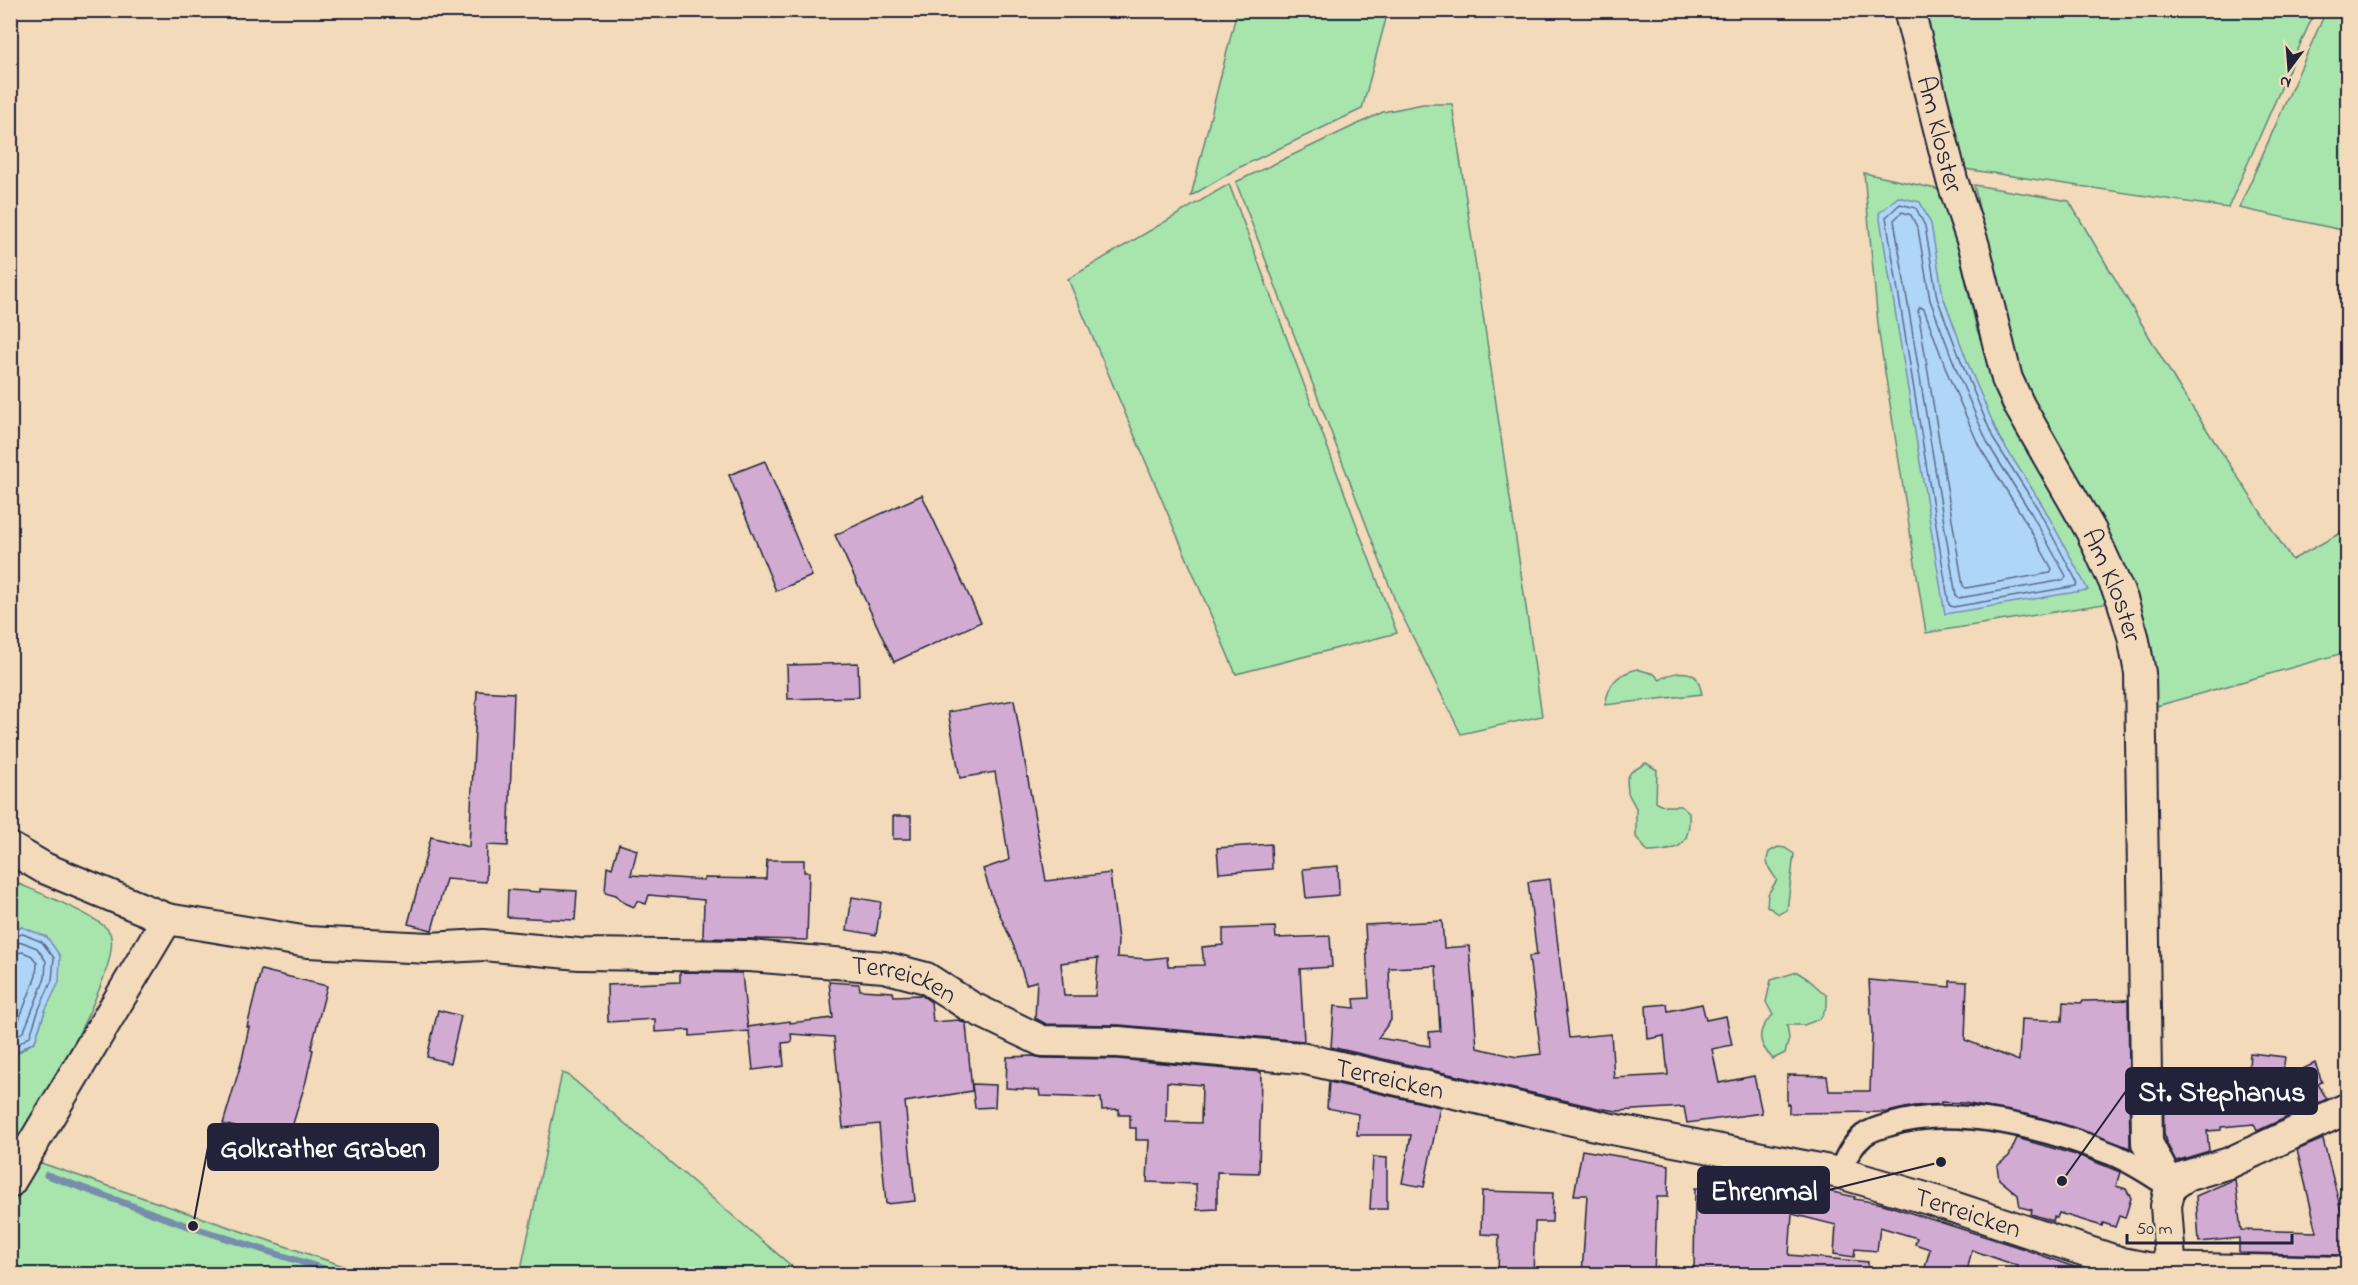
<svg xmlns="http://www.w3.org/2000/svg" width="2358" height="1285" font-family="'Indie Flower',sans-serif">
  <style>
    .green { fill: #a7e5ad; stroke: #648474; stroke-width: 1.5 }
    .water { fill: #afd5f8; stroke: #778dac; stroke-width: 1.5 }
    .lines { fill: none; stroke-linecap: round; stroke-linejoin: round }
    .shore { stroke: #5a6a87; stroke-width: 1.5 }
    .stream { stroke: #778dac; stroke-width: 7 }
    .building { fill: #d2abd2; stroke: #22223b; stroke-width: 1.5; fill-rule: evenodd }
    .street-casing { stroke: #22223b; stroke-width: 26 }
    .secondary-casing { stroke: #22223b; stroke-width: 34 }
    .street { stroke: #f2daba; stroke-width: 21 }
    .secondary { stroke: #f2daba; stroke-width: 30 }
    .labels { text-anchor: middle; stroke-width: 6; stroke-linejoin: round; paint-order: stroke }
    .street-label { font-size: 27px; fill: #22223b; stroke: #f2daba }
    .leader { fill: none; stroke: #22223b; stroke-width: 2 }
    .callout-dot { fill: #22223b; stroke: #f2daba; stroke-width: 2 }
    .callout { fill: #22223b; stroke: #22223b; stroke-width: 2 }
    .callout-label { font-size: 28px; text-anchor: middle; font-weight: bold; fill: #fff }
  </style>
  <rect width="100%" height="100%" fill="#f2daba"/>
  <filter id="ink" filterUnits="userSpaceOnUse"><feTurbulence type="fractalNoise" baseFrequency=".0167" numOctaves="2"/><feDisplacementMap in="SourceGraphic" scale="12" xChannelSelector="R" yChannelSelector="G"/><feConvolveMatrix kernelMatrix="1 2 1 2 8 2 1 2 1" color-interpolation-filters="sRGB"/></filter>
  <g filter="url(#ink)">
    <g class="green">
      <path d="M 1237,11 L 1388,11 L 1362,109 L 1238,168 L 1191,196 Z"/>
      <path d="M 1919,11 L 2315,11 L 2228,208 L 1958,168 Z"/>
      <path d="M 2326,11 L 2347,11 L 2347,231 L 2239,208 Z"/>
      <path d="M 1423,104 L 1452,104 L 1542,716 L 1461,734 L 1396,603 L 1236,182 L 1383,112 Z"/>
      <path d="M 1864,173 L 1945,191 L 1977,330 L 2006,402 L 2040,460 L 2110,603 L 1926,633 L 1879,334 Z"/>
      <path d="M 1229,184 L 1397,633 L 1236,674 L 1068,279 Z"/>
      <path d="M 1974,185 L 2069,201 L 2179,387 L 2292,560 L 2344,531 L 2348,537 L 2347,652 L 2153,707 L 2014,373 Z"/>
      <path d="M 1637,669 L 1654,674 L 1660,680 C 1669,673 1689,668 1697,679 C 1699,683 1701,690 1702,694 L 1605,705 C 1609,683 1616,675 1637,669 Z"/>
      <path d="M 1646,763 L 1657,770 L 1656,802 L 1665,806 L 1681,806 L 1689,813 C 1691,847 1678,851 1648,852 L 1636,837 L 1636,808 L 1628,793 L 1627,779 L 1631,772 Z"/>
      <path d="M 1778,847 L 1785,848 L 1794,854 L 1787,910 L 1779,914 L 1767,906 L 1768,894 L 1777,880 C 1770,870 1764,864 1769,852 Z"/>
      <path d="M 10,880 C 32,890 96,915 108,930 C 131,958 34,1114 16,1145 L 11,1148 L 11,1058 L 35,1041 L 45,1011 L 22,927 L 11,932 Z"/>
      <path d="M 1797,972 L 1808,979 L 1827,996 L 1827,1006 L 1820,1019 L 1804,1025 L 1787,1025 L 1789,1039 L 1785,1053 L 1773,1059 C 1757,1043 1756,1030 1773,1015 L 1766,1002 L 1771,980 Z"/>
      <path d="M 562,1073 L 568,1075 L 801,1274 L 520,1274 Z"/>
      <path d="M 38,1162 L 367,1274 L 11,1274 L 11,1209 Z"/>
    </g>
    <g class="water">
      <path d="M 1898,197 L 1920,202 L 1931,224 L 1943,296 L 1970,369 L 1999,437 L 2043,506 L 2088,590 L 1945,614 L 1879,213 Z"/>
      <path d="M 22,927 L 47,937 L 60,956 L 59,982 L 45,1011 L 35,1041 L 23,1048 L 11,1058 L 11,932 Z"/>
    </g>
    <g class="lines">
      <g class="shore">
        <path d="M 1900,204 L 1916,208 L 1925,226 L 1937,298 L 1965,371 L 1994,440 L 2038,509 L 2077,582 L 2076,586 L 1953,607 L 1949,605 L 1886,217 Z"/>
        <path d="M 1902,212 L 1911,215 L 1918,229 L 1930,300 L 1958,374 L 1988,444 L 2031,513 L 2066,576 L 2064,580 L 1959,598 L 1956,596 L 1894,220 Z"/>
        <path d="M 1920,307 L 1924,309 L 1949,377 L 1979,446 L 2023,517 L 2052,569 L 2050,573 L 1966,588 L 1963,586 L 1918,311 Z"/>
        <path d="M 10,937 L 23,934 L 42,942 L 54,958 L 52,980 L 39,1009 L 30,1036 L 10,1050"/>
        <path d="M 10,945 L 22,942 L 37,948 L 46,961 L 45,978 L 24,1031 L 10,1041"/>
        <path d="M 10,954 L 23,952 L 32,956 L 37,963 L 36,976 L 17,1025 L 10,1029"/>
      </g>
      <path class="stream" d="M 47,1175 L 182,1224 L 340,1274"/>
    </g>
    <g class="building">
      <path d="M 765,461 L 812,576 L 776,591 L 729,475 Z"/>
      <path d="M 922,495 L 981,622 L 894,662 L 835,535 Z"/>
      <path d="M 858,663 L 859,697 L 788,699 L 787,665 Z"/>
      <path d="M 477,691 L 514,693 L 508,846 L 487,845 L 486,882 L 446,879 L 432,930 L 408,924 L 431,837 L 469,847 Z"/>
      <path d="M 1014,700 L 1046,881 L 1110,873 L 1118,940 L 1117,957 L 1148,959 L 1167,957 L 1168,966 L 1204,965 L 1202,947 L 1223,945 L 1223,929 L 1275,927 L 1276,938 L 1330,936 L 1332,967 L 1300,969 L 1304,1041 L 1119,1025 L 1046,1024 L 1035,1018 L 1037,981 L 1026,984 L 1015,949 L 992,897 L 983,869 L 1009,860 L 995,772 L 960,778 L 948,712 ZM 1098,958 L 1095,996 L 1064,996 L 1061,963 Z"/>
      <rect x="893" y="816" width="18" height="23"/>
      <path d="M 619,844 L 637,850 L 631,875 L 704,880 L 704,878 L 766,879 L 767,860 L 804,860 L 804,872 L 809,872 L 807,940 L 703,938 L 704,900 L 649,895 L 646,904 L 637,901 L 634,907 L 623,902 L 616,895 L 605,892 L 607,866 L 612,868 Z"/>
      <path d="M 1271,844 L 1272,869 L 1219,873 L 1217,848 Z"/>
      <path d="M 1338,866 L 1339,895 L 1306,898 L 1303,869 Z"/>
      <path d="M 1550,879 L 1569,1038 L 1611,1034 L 1614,1078 L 1668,1075 L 1664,1036 L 1648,1039 L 1646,1006 L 1667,1004 L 1668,1011 L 1702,1004 L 1706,1020 L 1726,1016 L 1732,1045 L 1712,1049 L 1719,1083 L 1754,1076 L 1762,1113 L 1687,1123 L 1684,1107 L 1617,1111 L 1598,1108 L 1331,1047 L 1334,1006 L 1355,1008 L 1354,999 L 1369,998 L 1365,925 L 1442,921 L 1444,948 L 1469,946 L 1477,1048 L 1517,1057 L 1541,1054 L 1529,956 L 1537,955 L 1528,882 ZM 1436,966 L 1440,1031 L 1429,1032 L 1430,1046 L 1378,1038 L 1391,1020 L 1389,968 Z"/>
      <path d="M 540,889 L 577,891 L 575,920 L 507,917 L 508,890 L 540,892 Z"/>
      <path d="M 852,897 L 881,902 L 876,935 L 847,930 Z"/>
      <path d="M 261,970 L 327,986 L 311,1049 L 313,1050 L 306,1081 L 288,1140 L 223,1124 L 242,1060 L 249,1027 L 247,1027 Z"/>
      <path d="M 680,972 L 742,973 L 745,1003 L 748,1029 L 748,1027 L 790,1021 L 790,1023 L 833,1018 L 829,982 L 859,984 L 860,990 L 893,992 L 894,996 L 921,995 L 931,1002 L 933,1022 L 959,1020 L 966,1024 L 972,1091 L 905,1102 L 915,1201 L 886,1204 L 879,1124 L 843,1128 L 834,1037 L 791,1034 L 792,1042 L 782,1043 L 784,1066 L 753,1070 L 749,1031 L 690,1036 L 690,1030 L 655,1032 L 655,1019 L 608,1022 L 607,985 L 680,982 Z"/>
      <path d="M 1869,980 L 1950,987 L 1950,981 L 1967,982 L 1965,1040 L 2019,1061 L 2021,1019 L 2062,1021 L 2063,1002 L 2082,1003 L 2083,1001 L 2128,1000 L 2130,1148 L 2063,1124 L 2034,1116 L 1964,1103 L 1941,1102 L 1941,1104 L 1914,1106 L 1888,1112 L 1789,1113 L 1789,1104 L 1787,1105 L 1787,1075 L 1827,1076 L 1829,1091 L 1870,1091 L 1872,1033 Z"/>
      <path d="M 438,1010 L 461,1016 L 450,1063 L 427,1057 Z"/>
      <path d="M 2250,1053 L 2285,1057 L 2282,1079 L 2315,1063 L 2322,1082 L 2318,1084 L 2327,1099 L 2257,1131 L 2254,1124 L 2221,1127 L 2221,1130 L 2207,1131 L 2209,1151 L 2176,1161 L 2166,1142 L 2164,1133 L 2163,1073 L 2180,1072 L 2181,1082 L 2206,1081 L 2203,1098 L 2247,1094 Z"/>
      <path d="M 1033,1056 L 1042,1058 L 1117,1059 L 1261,1072 L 1259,1173 L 1217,1172 L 1217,1209 L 1197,1210 L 1196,1184 L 1147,1182 L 1149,1140 L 1136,1140 L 1136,1128 L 1130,1128 L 1130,1115 L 1119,1115 L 1119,1109 L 1102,1110 L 1101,1098 L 1040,1096 L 1039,1090 L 1006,1088 L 1007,1057 ZM 1167,1082 L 1202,1085 L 1201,1123 L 1166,1122 Z"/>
      <path d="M 1329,1082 L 1440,1107 L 1424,1187 L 1402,1183 L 1411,1135 L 1357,1135 L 1358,1114 L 1327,1108 Z"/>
      <path d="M 972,1084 L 996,1085 L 995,1107 L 975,1108 Z"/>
      <path d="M 2017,1138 L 2083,1157 L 2120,1172 L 2116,1186 L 2126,1189 L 2131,1198 L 2125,1218 L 2119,1216 L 2115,1227 L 2103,1223 L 2102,1226 L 2059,1213 L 2057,1218 L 2054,1217 L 2053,1221 L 2031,1214 L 2032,1210 L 2020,1207 L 2018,1195 L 1999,1179 L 1997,1166 L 2009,1156 Z"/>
      <path d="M 2323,1139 L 2348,1238 L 2348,1255 L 2239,1253 L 2239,1238 L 2199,1242 L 2196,1196 L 2235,1179 L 2241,1230 L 2317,1232 L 2297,1150 Z"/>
      <path d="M 1582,1150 L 1669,1165 L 1668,1197 L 1657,1197 L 1654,1275 L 1582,1275 L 1587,1195 L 1574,1195 Z"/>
      <path d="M 1373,1157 L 1387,1158 L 1387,1209 L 1370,1209 Z"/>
      <path d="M 1731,1177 L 1775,1179 L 1777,1188 L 1787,1186 L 1787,1182 L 1855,1197 L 1854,1199 L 1883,1204 L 2018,1247 L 2088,1272 L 2088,1275 L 2014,1275 L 2018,1266 L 1972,1250 L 1966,1275 L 1923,1275 L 1930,1249 L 1915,1244 L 1917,1238 L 1880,1227 L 1877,1251 L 1855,1249 L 1854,1257 L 1834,1254 L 1836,1225 L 1792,1214 L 1789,1255 L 1868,1262 L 1868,1275 L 1720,1275 L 1720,1271 L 1694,1271 L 1695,1188 L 1719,1188 L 1719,1185 L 1731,1185 Z"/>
      <path d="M 1482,1191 L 1553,1193 L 1552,1222 L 1535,1222 L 1533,1275 L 1498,1275 L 1499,1235 L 1481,1234 Z"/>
    </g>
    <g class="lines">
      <g class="street-casing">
        <path id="street" d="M 1840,1173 C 1845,1158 1851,1146 1864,1135 C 1871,1130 1881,1127 1889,1125 C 1956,1103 2048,1129 2112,1154 C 2132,1162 2149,1174 2167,1185"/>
      </g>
      <g class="secondary-casing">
        <g id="secondary">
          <path id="s1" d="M 1909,10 L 1952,180 L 1974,246 L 2007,379 L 2020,407 L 2091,531 L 2122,599 L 2133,636 L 2140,673 L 2147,1143 L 2170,1187"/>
          <path id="s2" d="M 10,848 L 44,868 L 167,919 L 308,942 L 429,948 L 483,945 L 579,954 L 749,956 L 884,967 L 926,978 L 971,1007 L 1042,1041 L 1118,1042 L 1301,1058 L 1612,1129 L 1840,1173 L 1932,1200 L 2122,1263 L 2147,1268 L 2348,1272"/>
          <path d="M 10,1182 L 167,919"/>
          <path d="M 2170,1187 L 2186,1176 L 2229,1163 L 2348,1108"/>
          <path d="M 2170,1187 L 2166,1206 L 2171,1274"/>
        </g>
      </g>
      <use href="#street" class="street"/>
      <use href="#secondary" class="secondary"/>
    </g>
  </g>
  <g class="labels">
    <g class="street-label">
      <text dy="9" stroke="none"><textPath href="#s1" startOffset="128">Am Kloster</textPath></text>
      <text dy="9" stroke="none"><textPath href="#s1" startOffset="614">Am Kloster</textPath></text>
      <text dy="9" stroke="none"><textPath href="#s2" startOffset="915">Terreicken</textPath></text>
      <text dy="9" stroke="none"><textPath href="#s2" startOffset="1419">Terreicken</textPath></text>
      <text dy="9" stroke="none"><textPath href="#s2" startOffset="2013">Terreicken</textPath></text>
    </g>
  </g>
  <path class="leader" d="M2062 1181L2126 1091M193 1226L208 1147M1941 1162L1829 1190"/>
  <g class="callout-dot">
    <circle cx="2062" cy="1181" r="6"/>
    <circle cx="193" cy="1226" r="6"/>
    <circle cx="1941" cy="1162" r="6"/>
  </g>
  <g class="callout">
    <rect x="2126" y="1068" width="191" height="46" rx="6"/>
    <rect x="208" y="1124" width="230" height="46" rx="6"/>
    <rect x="1698" y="1167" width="131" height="46" rx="6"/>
  </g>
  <g class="callout-label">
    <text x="2222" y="1101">St. Stephanus</text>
    <text x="323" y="1157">Golkrather Graben</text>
    <text x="1764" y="1200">Ehrenmal</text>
  </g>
  <rect width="2358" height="1285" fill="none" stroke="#f2daba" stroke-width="36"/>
  <rect x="18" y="18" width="2322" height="1249" fill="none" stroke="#22223b" stroke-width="2" filter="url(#ink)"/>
  <g transform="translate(2289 69) rotate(196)" stroke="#f2daba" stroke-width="4.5" paint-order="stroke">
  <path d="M0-4.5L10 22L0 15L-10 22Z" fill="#22223b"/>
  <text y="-9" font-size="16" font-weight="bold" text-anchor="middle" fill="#22223b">N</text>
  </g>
  <path d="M2127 1234v9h165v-9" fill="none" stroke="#22223b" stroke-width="3"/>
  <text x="2136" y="1234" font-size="18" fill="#22223b" stroke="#f2daba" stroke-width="4.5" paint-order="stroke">50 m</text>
</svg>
